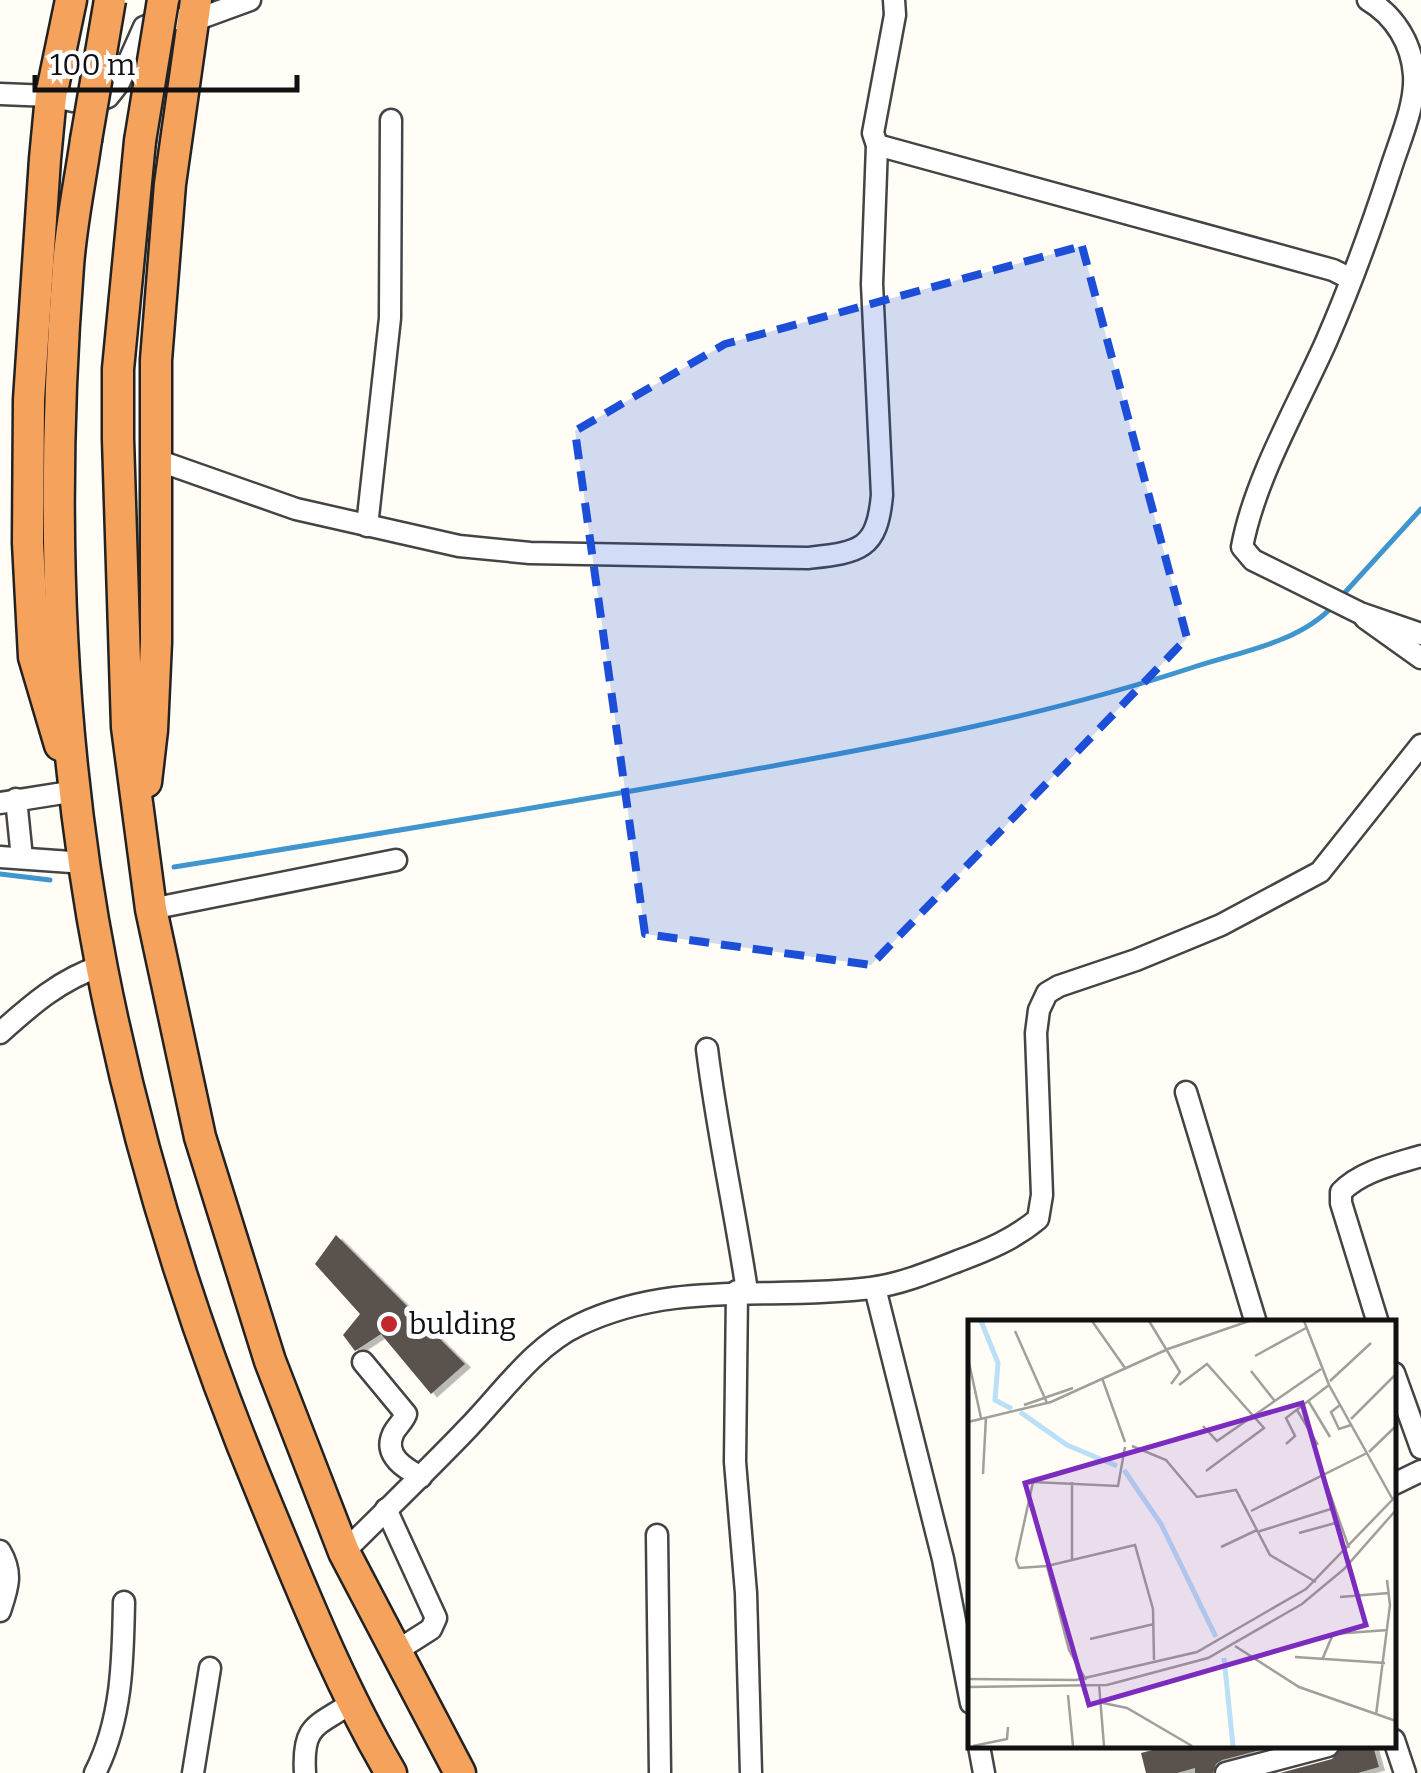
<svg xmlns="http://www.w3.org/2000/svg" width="1421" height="1773" font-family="Bitter,serif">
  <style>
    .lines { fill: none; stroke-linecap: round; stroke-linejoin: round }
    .stream { stroke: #3f96cf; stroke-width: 5 }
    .building { fill: #5a524d; filter: url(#shadow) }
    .minor-casing { stroke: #444; stroke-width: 25 }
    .highway-casing { stroke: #222; stroke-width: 35 }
    .minor { stroke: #fff; stroke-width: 20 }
    .highway { stroke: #f5a25d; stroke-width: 30 }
    .highway-bridge-casing { stroke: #222; stroke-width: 35; stroke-linecap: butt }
    .highway-bridge { stroke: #f5a25d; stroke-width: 30 }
    .marked { fill: #1d4ed8; fill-opacity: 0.2; stroke: #1d4ed8; stroke-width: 8; stroke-dasharray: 20 12; stroke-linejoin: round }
    .poi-dot { fill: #c4262e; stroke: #fff; stroke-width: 4 }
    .labels { text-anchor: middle; stroke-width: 10; stroke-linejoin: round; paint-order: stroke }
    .poi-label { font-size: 30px; fill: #111; stroke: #fff; text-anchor: start }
    .inset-river { fill: none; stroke: #b9e0f7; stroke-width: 5 }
    .inset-road { fill: none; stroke: #a09f9a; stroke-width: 2.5 }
    .view { fill: #7b2cbf; fill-opacity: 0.15; stroke: #7b2cbf; stroke-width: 5 }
    .inset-edge { fill: none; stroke: #111; stroke-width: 5 }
  </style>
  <defs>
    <filter id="shadow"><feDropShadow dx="6" dy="3.5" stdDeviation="0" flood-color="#0004"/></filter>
  </defs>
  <rect width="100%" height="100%" fill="#fffdf5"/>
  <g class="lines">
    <g class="stream">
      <path d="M 1339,599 L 1421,509"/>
      <path d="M 174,867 C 359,837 544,807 728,774 C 886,746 1042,717 1194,667 C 1239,652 1298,643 1332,607"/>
      <path d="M 0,874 L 50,880"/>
    </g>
  </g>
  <g class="building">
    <path d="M 336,1235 L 465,1364 L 431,1394 L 381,1334 L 355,1351 L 343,1335 L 360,1314 L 315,1264 Z"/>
    <path d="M 1168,1746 L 1276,1746 L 1222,1760 L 1216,1764 L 1213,1773 L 1195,1773 L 1195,1768 L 1177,1773 L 1146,1773 L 1141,1753 Z"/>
    <path d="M 1349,1746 L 1373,1746 L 1379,1767 L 1358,1773 L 1280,1773 L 1332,1759 L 1341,1748 Z"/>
  </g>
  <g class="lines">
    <g class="minor-casing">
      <g id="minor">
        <path d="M 1368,0 C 1395,16 1412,44 1414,75 C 1416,105 1399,142 1390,171 C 1371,229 1350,287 1326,342 C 1297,407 1255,478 1242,547 L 1253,560 L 1360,613 L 1421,634"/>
        <path d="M 187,23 L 250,0"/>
        <path d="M 0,94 L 51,96 L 73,101 L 95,102 L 108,97 L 119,83 L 144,27 L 168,17 L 191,22"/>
        <path d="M 877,145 L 1333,270 L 1349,278"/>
        <path d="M 154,459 L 296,509 L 459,546 L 530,553 L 808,558 C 859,552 877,551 882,495 L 872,284 L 877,145 L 873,133 L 895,15 L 894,0"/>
        <path d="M 367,526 L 390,318 L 391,120"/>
        <path d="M 1365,618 L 1421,658"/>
        <path d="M 16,799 L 22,858"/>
        <path d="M 0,803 L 76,791"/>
        <path d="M 0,857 L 85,863"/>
        <path d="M 151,909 L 396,860"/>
        <path d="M 0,1033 C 31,1005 61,979 101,966"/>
        <path d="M 707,1049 C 717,1131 735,1210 747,1291"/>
        <path d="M 1186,1092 L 1256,1323"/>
        <path d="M 875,1288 L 943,1559 L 971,1703"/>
        <path d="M 737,1291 L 735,1462 L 746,1593 L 751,1773"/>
        <path d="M 1378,1323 L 1341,1203 L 1341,1192 C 1361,1171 1395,1164 1421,1156"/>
        <path d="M 363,1362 L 406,1414 C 403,1422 396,1427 393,1434 C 383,1456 406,1469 421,1477"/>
        <path d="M 1394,1373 L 1421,1448"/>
        <path d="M 1394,1484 L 1421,1471"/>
        <path d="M 386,1509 L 436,1618 L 431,1629 L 395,1652"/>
        <path d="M 657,1535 L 660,1773"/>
        <path d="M 0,1551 C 13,1573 8,1587 0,1611"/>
        <path d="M 344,1552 C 385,1511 427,1471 468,1428 C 502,1393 534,1346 579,1325 C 675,1279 771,1301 871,1288 C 901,1284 930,1272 958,1261 C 988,1250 1014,1239 1038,1219 L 1042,1195 L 1036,1033 L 1039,1010 L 1047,993 L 1059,986 L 1136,960 L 1221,925 L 1320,872 L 1421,745"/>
        <path d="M 1394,1740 L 1405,1773"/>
        <path d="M 979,1746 L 984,1773"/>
        <path d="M 95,1773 C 122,1720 123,1660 124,1602"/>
        <path d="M 193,1773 L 210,1668"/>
        <path d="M 305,1773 C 302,1724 316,1727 353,1702"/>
        <path d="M 1226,1773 L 1328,1746"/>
      </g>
    </g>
    <g class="highway-casing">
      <g id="highway">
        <path d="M 86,140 C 80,182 71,224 68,266 C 50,499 57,739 102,969 C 138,1152 194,1331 266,1503 C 304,1595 341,1688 391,1773"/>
        <path d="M 140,141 L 118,369 L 118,439 L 127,727 L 151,909 L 200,1137 L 270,1361 L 344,1552 L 460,1773"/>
        <path d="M 60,745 L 34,657 L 28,543 L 29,400 L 45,159 L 51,96 L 71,0"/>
        <path d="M 146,782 L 152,730 L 156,642 L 156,360 L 170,184 L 196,0"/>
      </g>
    </g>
    <use href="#minor" class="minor"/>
    <use href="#highway" class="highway"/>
    <g class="highway-bridge-casing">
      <g id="highway-bridge">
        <path d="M 86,140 L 110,0"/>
        <path d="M 140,141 L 163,0"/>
      </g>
    </g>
    <use href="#highway-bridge" class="highway-bridge"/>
  </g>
  <path class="marked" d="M 1082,246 L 1187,638 L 871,965 L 645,934 L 575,431 L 725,344 Z"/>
  <circle class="poi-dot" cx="389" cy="1324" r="10"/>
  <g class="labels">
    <g class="poi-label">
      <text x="409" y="1334">bulding</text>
    </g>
  </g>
  <g transform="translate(968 1320)">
    <rect width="428" height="428" fill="#fffdf5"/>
    <path class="inset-river" d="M 13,1 L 30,43 L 27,80 L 44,89M 52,92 L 99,125 L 149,146M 156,150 L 193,204 L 248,317M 256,338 L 265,426"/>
    <path class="inset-road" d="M 124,1 L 157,48M 181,1 L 212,52 L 203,64M 336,1 L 361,65 L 425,180M 47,11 L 79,83M 287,36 L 338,8M 0,38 L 13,98M 283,51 L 306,80M 134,58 L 157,122M 362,61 L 403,23M 211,65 L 239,44 L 296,108 L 238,151M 341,82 L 362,117M 56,85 L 105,68M 372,85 L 363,92 L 371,109 L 383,105M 329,90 L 350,125M 383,99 L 428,54M 0,102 L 83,82 L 200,29 L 281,1M 235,106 L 249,121 L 353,49M 318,124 L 327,116 L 318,98 L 361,65M 164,126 L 198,140 L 229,177 L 268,170 L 302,235 L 348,262M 157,127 L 150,166 L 65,162 L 48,240 L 51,248 L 79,246 L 167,225 L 185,289 L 186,340M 401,132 L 428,106M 354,151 L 381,228M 15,154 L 18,97M 104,162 L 104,241M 283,191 L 399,133M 289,212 L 366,188M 331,213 L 371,202M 253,227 L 289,210M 79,246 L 101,330 L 118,360M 372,277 L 421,273M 122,319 L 186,304M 267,326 L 331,367 L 428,401M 327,337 L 417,343M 354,340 L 365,314 L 420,310M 0,359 L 108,360 L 229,332 L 338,269 L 428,176M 131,364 L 136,426M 0,367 L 139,365 L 240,338 L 334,284 L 376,249 L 428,190M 100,375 L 105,426M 135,383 L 159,388 L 224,426M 408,395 L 422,285 L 419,260M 5,426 L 39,419 L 40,407"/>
    <path class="view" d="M 334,83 L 398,305 L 121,385 L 57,163 Z"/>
    <rect width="428" height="428" class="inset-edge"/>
  </g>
  <path d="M35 75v15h262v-15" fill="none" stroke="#111111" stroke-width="5"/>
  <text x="50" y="75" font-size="30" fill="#111111" stroke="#ffffff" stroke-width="8" paint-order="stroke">100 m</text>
</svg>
